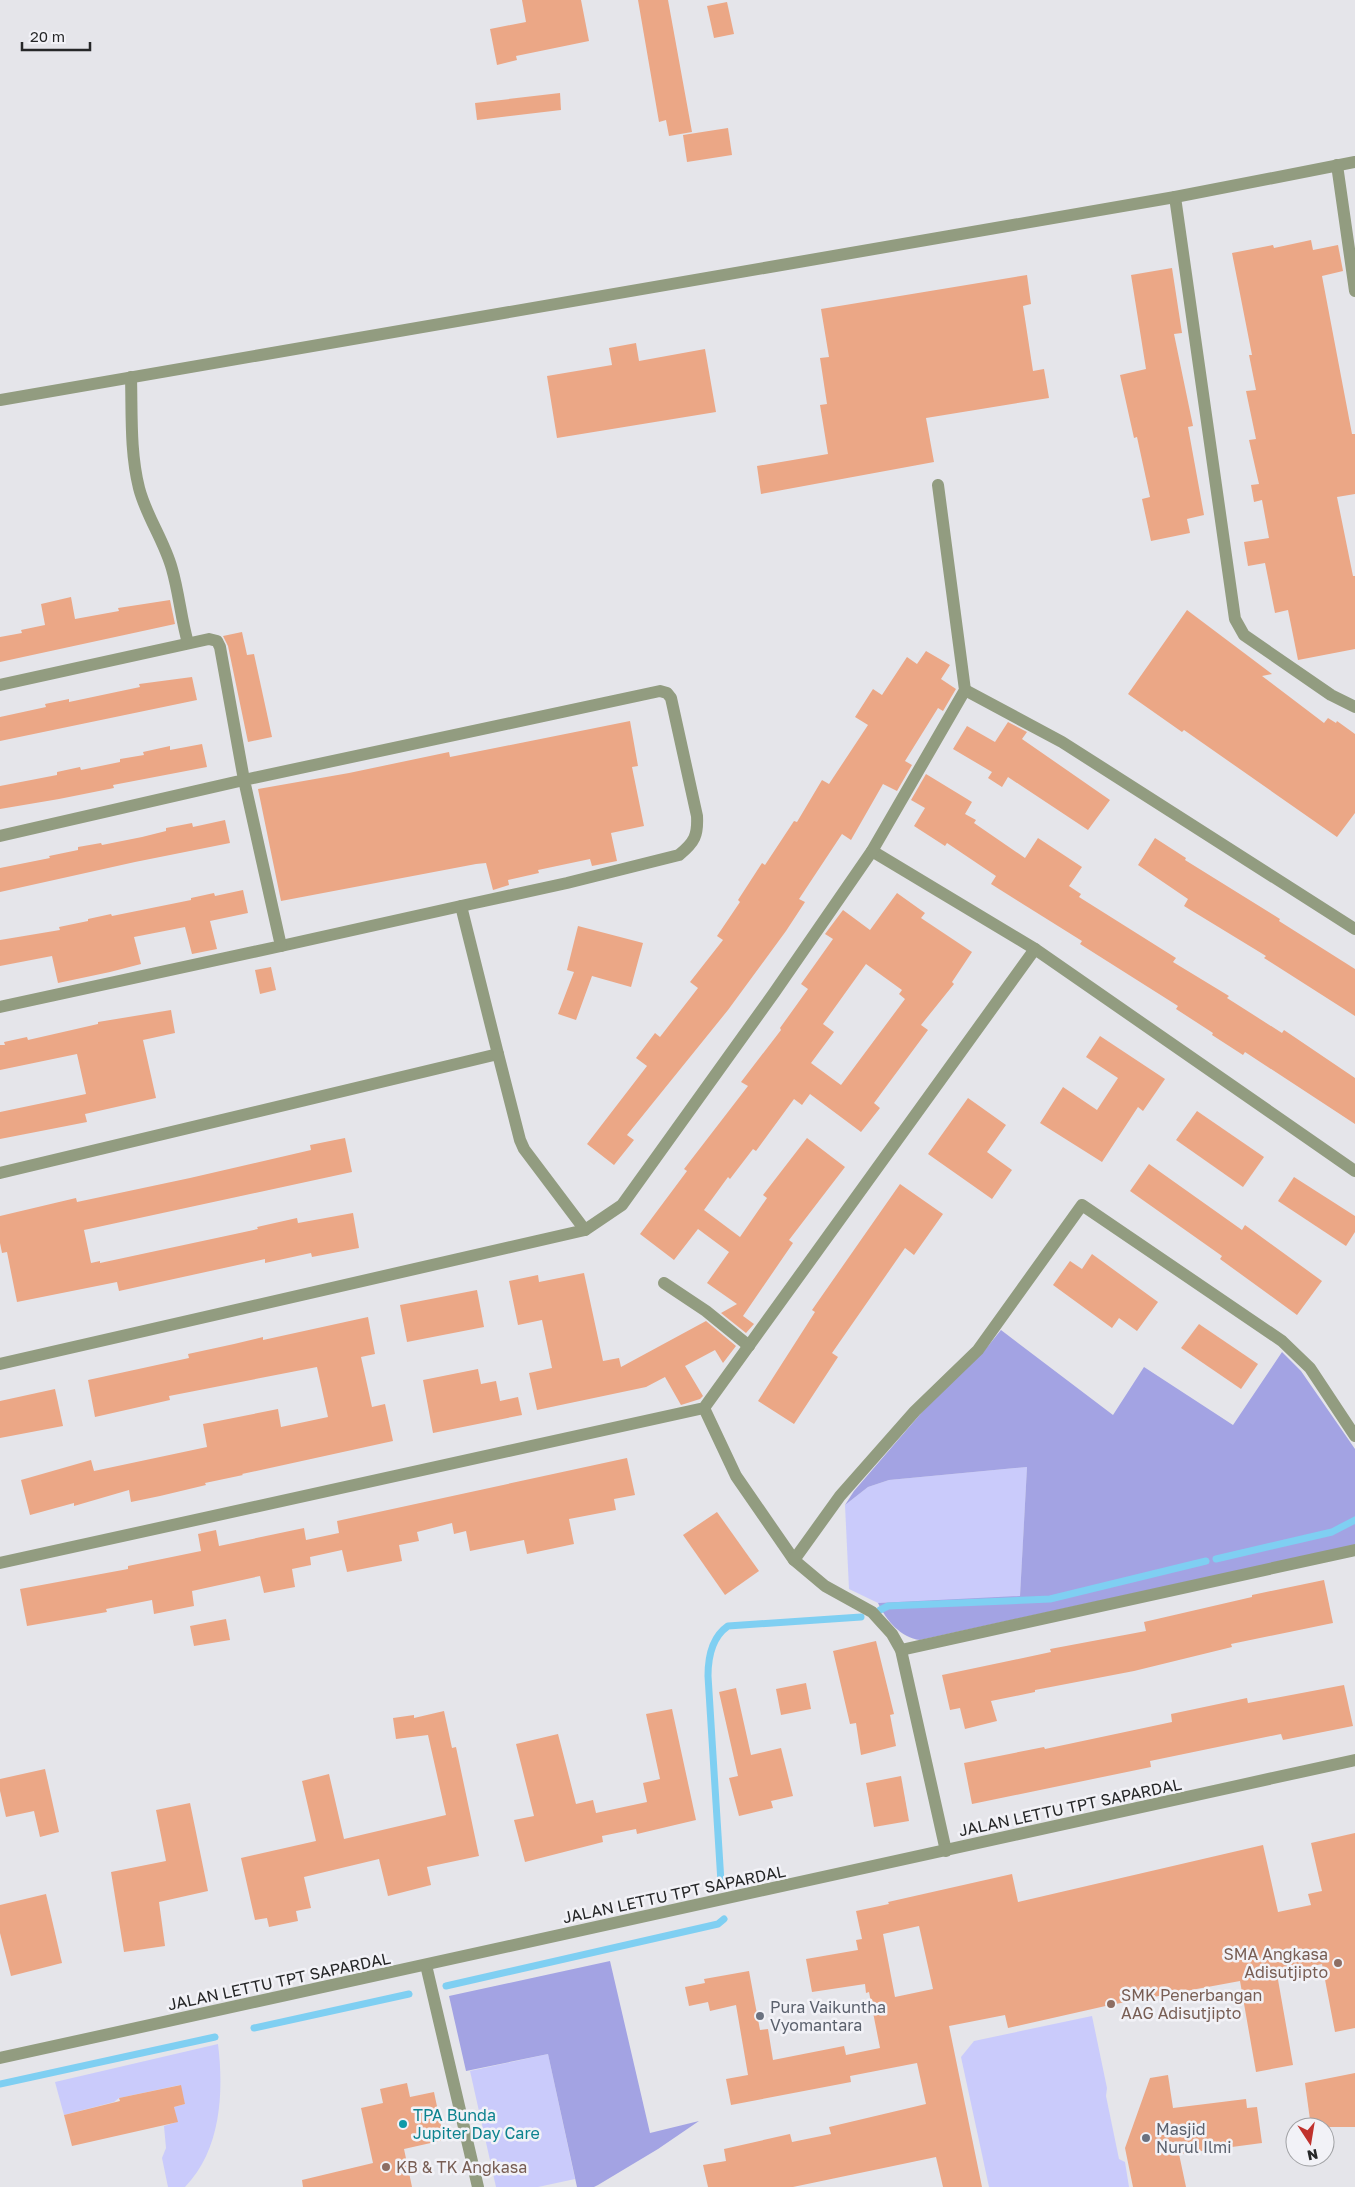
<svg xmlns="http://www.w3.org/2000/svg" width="1355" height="2187" font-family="'Golos Text',sans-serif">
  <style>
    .green { fill: #cacbfb }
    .forest { fill: #a3a3e3 }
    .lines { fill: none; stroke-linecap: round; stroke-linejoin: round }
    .stream { stroke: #7fcff2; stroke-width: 7 }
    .building { fill: #eba786; fill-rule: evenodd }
    .street { stroke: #929c80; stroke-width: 12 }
    .education-dot { fill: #8d6e63; stroke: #f2f2f7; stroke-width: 2 }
    .worship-dot { fill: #6b7280; stroke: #f2f2f7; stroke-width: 2 }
    .culture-dot { fill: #0f9aa8; stroke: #f2f2f7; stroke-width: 2 }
    .labels { text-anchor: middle; stroke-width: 5; stroke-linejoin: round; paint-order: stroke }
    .street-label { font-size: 16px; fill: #262728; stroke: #f2f2f7 }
    .education-label { font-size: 16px; fill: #785e54; stroke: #f2f2f7; text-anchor: start }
    .worship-label { font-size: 16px; fill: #5b616d; stroke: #f2f2f7; text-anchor: start }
    .culture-label { font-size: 16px; fill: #0d838f; stroke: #f2f2f7; text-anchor: start }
  </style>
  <rect width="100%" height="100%" fill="#e5e5ea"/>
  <g class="green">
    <path d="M 1027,1467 L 1020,1597 L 878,1603 L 849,1589 L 845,1505 L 868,1487 L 889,1480 Z"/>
    <path d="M 1092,2016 L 1107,2088 L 1106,2096 L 1119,2159 L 1125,2162 L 1129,2187 L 989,2187 L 961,2057 L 974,2041 Z"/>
    <path d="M 218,2044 C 224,2093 221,2150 185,2187 L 168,2187 L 162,2158 L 166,2148 L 164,2126 L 177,2122 L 174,2107 L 185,2104 L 180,2085 L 119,2098 L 114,2102 L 64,2115 L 55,2082 Z"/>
    <path d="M 548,2054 L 575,2179 L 538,2187 L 496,2187 L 470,2071 Z"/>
  </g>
  <g class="forest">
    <path d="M 1001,1330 L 1113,1415 L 1144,1367 L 1233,1425 L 1282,1352 L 1301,1371 L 1355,1449 L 1355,1545 L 920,1640 C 901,1638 886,1620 878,1603 L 1020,1596 L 1027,1467 L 889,1480 L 868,1487 L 845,1505 L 854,1491 L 923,1411 L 984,1351 Z"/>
    <path d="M 610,1961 L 650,2133 L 699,2121 L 658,2149 L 598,2185 L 594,2187 L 577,2187 L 548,2054 L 466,2071 L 449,1996 Z"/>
  </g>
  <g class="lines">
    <g class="stream">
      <path d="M 1216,1559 L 1332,1532 L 1355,1520"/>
      <path d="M 880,1610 L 888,1606 L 1050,1599 L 1206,1561"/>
      <path d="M 721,1882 L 708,1676 C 708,1657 712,1637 728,1626 L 861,1617"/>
      <path d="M 446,1986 L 718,1924 L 724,1919"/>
      <path d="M 254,2028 L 409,1994"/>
      <path d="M 0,2084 L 215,2037"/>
    </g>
  </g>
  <g class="building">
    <path d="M 522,0 L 581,0 L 589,41 L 516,56 L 517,60 L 497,65 L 490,29 L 526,22 Z"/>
    <path d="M 638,0 L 668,0 L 692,132 L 669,136 L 666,120 L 659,122 Z"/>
    <path d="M 727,2 L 734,34 L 714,38 L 707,6 Z"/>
    <path d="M 560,93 L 561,110 L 477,120 L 475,103 Z"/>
    <path d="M 728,128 L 732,155 L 687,162 L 683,135 Z"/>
    <path d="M 1311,240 L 1313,250 L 1338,245 L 1343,271 L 1322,276 L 1352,434 L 1355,434 L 1355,494 L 1337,497 L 1353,576 L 1355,576 L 1355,649 L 1298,660 L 1288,610 L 1275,613 L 1265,563 L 1248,566 L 1244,542 L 1269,538 L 1262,500 L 1254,502 L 1251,485 L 1259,484 L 1249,440 L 1256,439 L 1246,391 L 1256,390 L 1249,355 L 1252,355 L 1232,253 L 1273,245 L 1274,248 Z"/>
    <path d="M 1172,268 L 1182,333 L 1174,334 L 1193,426 L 1188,427 L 1204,515 L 1187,519 L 1190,533 L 1151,541 L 1142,499 L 1150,497 L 1137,437 L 1134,438 L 1120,375 L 1146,369 L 1131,275 Z"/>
    <path d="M 1027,275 L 1031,304 L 1023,306 L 1033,371 L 1044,369 L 1049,398 L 926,418 L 934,462 L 761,494 L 757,466 L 828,454 L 820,405 L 827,404 L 820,358 L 829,357 L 821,309 Z"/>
    <path d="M 636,343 L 639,361 L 705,349 L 716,412 L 557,438 L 547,376 L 612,365 L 609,348 Z"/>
    <path d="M 71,597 L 75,619 L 119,611 L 118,608 L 170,600 L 175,624 L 0,662 L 0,637 L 22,633 L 21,630 L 45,625 L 41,604 Z"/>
    <path d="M 1187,610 L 1272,674 L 1262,676 L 1324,723 L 1328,718 L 1336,723 L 1337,721 L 1355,734 L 1355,813 L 1337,837 L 1184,730 L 1182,732 L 1128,694 Z"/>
    <path d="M 242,632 L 247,655 L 254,654 L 272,737 L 248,742 L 228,646 L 223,636 Z"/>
    <path d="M 926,651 L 950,665 L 941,679 L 956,689 L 943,711 L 938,708 L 905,761 L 912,765 L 897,791 L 883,784 L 851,840 L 842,834 L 799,899 L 805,902 L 786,931 L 728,1010 L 627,1135 L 634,1140 L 614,1165 L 587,1144 L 647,1066 L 636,1058 L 655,1033 L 660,1037 L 698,988 L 690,982 L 723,940 L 717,936 L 740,902 L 738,900 L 762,863 L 765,865 L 794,821 L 797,822 L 822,780 L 829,784 L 868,725 L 855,717 L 873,689 L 882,695 L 907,657 L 917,664 Z"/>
    <path d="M 192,677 L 197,700 L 0,741 L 0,717 L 46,707 L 45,704 L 69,699 L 69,702 L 140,687 L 139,684 Z"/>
    <path d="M 630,721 L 638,766 L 632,767 L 644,826 L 611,833 L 617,861 L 592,866 L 590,859 L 538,870 L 539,873 L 508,880 L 509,885 L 493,890 L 486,863 L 476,864 L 281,901 L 258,789 L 349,773 L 449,752 L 450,757 Z"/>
    <path d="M 1008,722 L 1027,732 L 1022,739 L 1110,800 L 1088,830 L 1008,777 L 1002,787 L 988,778 L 992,772 L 953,749 L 967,726 L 995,742 Z"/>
    <path d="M 202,744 L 207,767 L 113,785 L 114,788 L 59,799 L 0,809 L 0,786 L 57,775 L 57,772 L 80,767 L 81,770 L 120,762 L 120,759 L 144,755 L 143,752 L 170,746 L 170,750 Z"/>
    <path d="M 926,774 L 972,802 L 965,814 L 976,820 L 974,823 L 1025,858 L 1038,838 L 1082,867 L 1069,886 L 1081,894 L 1079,897 L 1176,958 L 1173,962 L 1229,996 L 1227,998 L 1282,1033 L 1284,1030 L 1355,1078 L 1355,1124 L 1245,1052 L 1243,1055 L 1212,1035 L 1213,1033 L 1176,1009 L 1178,1006 L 1080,944 L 1082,941 L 991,884 L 996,876 L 947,843 L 945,846 L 914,826 L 925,808 L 911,800 Z"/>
    <path d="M 225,820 L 230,843 L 135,862 L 0,892 L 0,868 L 50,858 L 49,856 L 78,850 L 78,847 L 101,843 L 102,845 L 142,837 L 166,831 L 166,828 L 192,823 L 193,827 Z"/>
    <path d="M 1155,838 L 1186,858 L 1185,860 L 1280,919 L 1279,921 L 1355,969 L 1355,1016 L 1264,958 L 1266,956 L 1184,906 L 1188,899 L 1138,865 Z"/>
    <path d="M 243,890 L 248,913 L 210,921 L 217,949 L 192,954 L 185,927 L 134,937 L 141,964 L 110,972 L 58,983 L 52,956 L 0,966 L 0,940 L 60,930 L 59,927 L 88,921 L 88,919 L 111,914 L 112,916 L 191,900 L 191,898 L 214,893 L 215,896 Z"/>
    <path d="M 897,893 L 925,913 L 921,918 L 972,952 L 952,982 L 954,984 L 921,1025 L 928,1030 L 874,1103 L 880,1108 L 861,1132 L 810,1094 L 802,1105 L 794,1099 L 756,1151 L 753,1149 L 730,1179 L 728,1177 L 704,1210 L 740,1237 L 767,1198 L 763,1195 L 807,1138 L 845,1167 L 789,1240 L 793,1243 L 743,1316 L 754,1324 L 746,1333 L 721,1313 L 737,1304 L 707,1283 L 729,1252 L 698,1229 L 674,1260 L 640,1234 L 687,1171 L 684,1169 L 748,1086 L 741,1082 L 781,1030 L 780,1028 L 808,989 L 801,984 L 833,939 L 825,934 L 843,910 L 870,930 ZM 866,964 L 902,990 L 899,994 L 905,999 L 841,1085 L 811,1063 L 834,1032 L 823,1024 Z"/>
    <path d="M 578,926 L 643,943 L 631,987 L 592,976 L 576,1020 L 558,1014 L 574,972 L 567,970 Z"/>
    <path d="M 271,967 L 276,990 L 260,994 L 255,970 Z"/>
    <path d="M 171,1010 L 175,1033 L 143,1040 L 156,1098 L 85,1114 L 87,1122 L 0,1139 L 0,1112 L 86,1094 L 77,1054 L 0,1070 L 0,1045 L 5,1045 L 4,1042 L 27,1037 L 28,1040 L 98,1024 L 98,1022 Z"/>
    <path d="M 1100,1036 L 1165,1079 L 1143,1111 L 1138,1107 L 1102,1162 L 1040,1123 L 1063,1087 L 1097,1110 L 1118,1078 L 1086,1057 Z"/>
    <path d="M 968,1098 L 1006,1125 L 987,1152 L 1012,1170 L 992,1199 L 928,1154 Z"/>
    <path d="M 1197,1111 L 1264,1157 L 1243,1187 L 1176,1140 Z"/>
    <path d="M 345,1138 L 352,1172 L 84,1230 L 91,1263 L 100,1261 L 100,1263 L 258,1229 L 257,1227 L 297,1218 L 298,1223 L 353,1213 L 359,1248 L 312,1257 L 311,1253 L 265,1263 L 265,1259 L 119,1291 L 117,1282 L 17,1302 L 7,1252 L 2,1253 L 0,1243 L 0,1216 L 76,1198 L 77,1202 L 190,1178 L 311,1150 L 310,1145 Z"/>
    <path d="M 1149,1164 L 1242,1230 L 1245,1225 L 1322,1281 L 1297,1315 L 1220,1259 L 1222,1256 L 1130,1191 Z"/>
    <path d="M 1294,1177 L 1355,1216 L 1355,1232 L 1346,1246 L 1278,1201 Z"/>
    <path d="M 900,1184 L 943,1214 L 914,1255 L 905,1248 L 832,1353 L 838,1357 L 794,1424 L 758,1401 L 815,1312 L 812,1310 Z"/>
    <path d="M 1092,1254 L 1158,1302 L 1137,1331 L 1119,1318 L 1112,1328 L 1053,1285 L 1070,1261 L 1082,1269 Z"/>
    <path d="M 584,1273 L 603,1361 L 619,1358 L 621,1367 L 706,1321 L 736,1346 L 723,1363 L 715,1350 L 685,1366 L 703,1396 L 700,1399 L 681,1405 L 665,1377 L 646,1387 L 537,1410 L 529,1373 L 552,1368 L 542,1320 L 518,1325 L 509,1281 L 538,1275 L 539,1282 Z"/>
    <path d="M 477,1290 L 484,1327 L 407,1342 L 400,1305 Z"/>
    <path d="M 368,1317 L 375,1354 L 361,1357 L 372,1407 L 385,1404 L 393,1441 L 242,1474 L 243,1475 L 205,1483 L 206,1485 L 160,1496 L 131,1502 L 129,1490 L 74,1506 L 74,1503 L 30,1515 L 21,1480 L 91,1460 L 94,1471 L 207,1447 L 203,1424 L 278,1409 L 281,1427 L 328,1417 L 317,1367 L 169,1396 L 170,1400 L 95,1417 L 88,1380 L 189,1358 L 188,1354 L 234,1344 L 263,1337 L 263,1340 Z"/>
    <path d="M 1199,1324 L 1258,1364 L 1241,1389 L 1181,1348 Z"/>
    <path d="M 478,1369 L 481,1384 L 496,1381 L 500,1401 L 518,1397 L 522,1415 L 433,1433 L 423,1380 Z"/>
    <path d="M 55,1389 L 63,1426 L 0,1438 L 0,1401 Z"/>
    <path d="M 627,1458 L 635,1495 L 614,1499 L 616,1510 L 569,1519 L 574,1544 L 527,1554 L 524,1540 L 470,1551 L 466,1531 L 454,1534 L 452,1523 L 417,1532 L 419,1541 L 399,1545 L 402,1561 L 347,1572 L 342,1550 L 310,1557 L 311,1565 L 292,1569 L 295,1587 L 264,1593 L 260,1576 L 192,1591 L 194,1606 L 154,1614 L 152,1600 L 106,1609 L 107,1612 L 27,1626 L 20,1589 L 128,1569 L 128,1566 L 201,1551 L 198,1534 L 216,1530 L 219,1546 L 304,1528 L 306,1540 L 339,1533 L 337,1521 Z"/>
    <path d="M 717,1512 L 759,1571 L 725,1595 L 683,1535 Z"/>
    <path d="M 1324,1580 L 1333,1623 L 1231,1644 L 1232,1647 L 1134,1671 L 1035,1690 L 1035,1692 L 991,1701 L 997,1721 L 965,1729 L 960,1708 L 950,1710 L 942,1675 L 1051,1652 L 1050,1649 L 1146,1631 L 1144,1622 L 1252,1597 L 1252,1595 Z"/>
    <path d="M 226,1619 L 230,1640 L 194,1646 L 190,1626 Z"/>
    <path d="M 876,1641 L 894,1714 L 890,1715 L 896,1746 L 861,1755 L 856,1723 L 850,1724 L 833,1651 Z"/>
    <path d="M 806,1683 L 811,1709 L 781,1715 L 776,1689 Z"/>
    <path d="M 1344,1685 L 1353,1726 L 1283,1740 L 1281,1734 L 1150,1761 L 1151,1767 L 972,1804 L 964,1763 L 1044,1747 L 1045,1749 L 1172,1722 L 1171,1714 L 1247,1698 L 1248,1703 Z"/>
    <path d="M 736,1688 L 751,1755 L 781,1748 L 793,1796 L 771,1801 L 773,1808 L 739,1816 L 729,1778 L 738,1776 L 719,1692 Z"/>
    <path d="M 672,1709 L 696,1820 L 637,1834 L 636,1829 L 602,1836 L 603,1842 L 525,1862 L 514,1820 L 534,1816 L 516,1744 L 558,1734 L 576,1804 L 593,1800 L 596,1813 L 647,1802 L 643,1783 L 660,1779 L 646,1714 Z"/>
    <path d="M 444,1711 L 452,1748 L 456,1747 L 479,1856 L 427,1867 L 431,1885 L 388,1896 L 379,1859 L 304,1877 L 311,1908 L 296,1911 L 298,1921 L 269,1927 L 267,1918 L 255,1920 L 241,1858 L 316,1841 L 302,1781 L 329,1774 L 344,1839 L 446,1815 L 428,1735 L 396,1739 L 393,1718 L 414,1715 L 414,1718 Z"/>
    <path d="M 45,1769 L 59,1832 L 40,1837 L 34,1811 L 6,1817 L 0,1791 L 0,1779 Z"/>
    <path d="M 901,1776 L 909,1821 L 874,1827 L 866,1783 Z"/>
    <path d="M 190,1803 L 208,1891 L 159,1902 L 165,1946 L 124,1952 L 111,1872 L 166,1861 L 156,1810 Z"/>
    <path d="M 1355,1833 L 1355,2028 L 1335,2032 L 1322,1964 L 1277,1974 L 1293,2065 L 1256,2072 L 1240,1981 L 1110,2005 L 1008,2028 L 1005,2015 L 949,2026 L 982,2187 L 943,2187 L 936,2157 L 793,2187 L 708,2187 L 703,2165 L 726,2161 L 724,2149 L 790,2134 L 792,2142 L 831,2134 L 829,2127 L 926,2104 L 917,2063 L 850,2076 L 851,2082 L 731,2105 L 726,2079 L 748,2075 L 736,2005 L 710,2011 L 708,2002 L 689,2006 L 685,1987 L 705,1983 L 704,1979 L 749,1971 L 760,2030 L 768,2029 L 773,2060 L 844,2046 L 846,2055 L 880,2048 L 869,1992 L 866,1993 L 865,1984 L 812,1992 L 806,1959 L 858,1950 L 856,1940 L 862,1939 L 856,1911 L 889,1904 L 888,1902 L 1012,1874 L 1018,1902 L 1263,1845 L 1278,1912 L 1311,1905 L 1308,1894 L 1322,1891 L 1311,1843 ZM 919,1926 L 933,1989 L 895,1997 L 883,1934 Z"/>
    <path d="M 46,1894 L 62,1963 L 11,1976 L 0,1933 L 0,1905 Z"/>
    <path d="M 1355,2073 L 1355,2127 L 1311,2127 L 1305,2083 Z"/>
    <path d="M 1168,2075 L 1173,2108 L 1246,2099 L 1247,2108 L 1257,2107 L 1262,2143 L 1179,2154 L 1186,2187 L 1133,2187 L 1125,2148 L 1150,2078 Z"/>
    <path d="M 407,2083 L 410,2097 L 434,2092 L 444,2140 L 404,2149 L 412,2187 L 303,2187 L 302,2180 L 373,2163 L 361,2108 L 383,2103 L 380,2089 Z"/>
    <path d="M 181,2085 L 185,2104 L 174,2107 L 178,2122 L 72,2146 L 64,2115 L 120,2101 L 119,2098 Z"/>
  </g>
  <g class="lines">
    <g class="street">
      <path d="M 1337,165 L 1355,291"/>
      <path d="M 1175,197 L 1235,619 L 1244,635 L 1331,695 L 1355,707"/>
      <path d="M 131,377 C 132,414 130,452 139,488 C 146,516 164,540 172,569 C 179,593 181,619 188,643"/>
      <path d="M 0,400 L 1175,197 L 1355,162"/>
      <path d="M 0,685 L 209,639 L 217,641 L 220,647 L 244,780 L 0,836"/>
      <path d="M 965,690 L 1062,742 L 1355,929"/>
      <path d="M 872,851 L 1035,949"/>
      <path d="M 281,946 L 461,906"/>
      <path d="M 0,1007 L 281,946 L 244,780 L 660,691 L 667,693 L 671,698 L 697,816 C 698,835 695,842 679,855 L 567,883 L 461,906 L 498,1054 L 0,1173"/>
      <path d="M 585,1230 L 622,1205 L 774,993 L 872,851 L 965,690 L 938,485"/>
      <path d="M 664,1283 L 706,1311 L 749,1346"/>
      <path d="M 0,1364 L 585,1230 L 524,1149 L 520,1140 L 498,1054"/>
      <path d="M 704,1408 L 736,1476 L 794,1560 L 825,1586 L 872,1612 L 892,1634 L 901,1650 L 946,1851"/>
      <path d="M 794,1560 L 840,1496 L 915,1411 L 978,1350 L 1082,1205 L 1282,1341 L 1310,1368 L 1355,1436"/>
      <path d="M 0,1563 L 704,1408 L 1035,949 L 1355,1171"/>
      <path d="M 901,1650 L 1355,1550"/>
      <path d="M 426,1965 L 478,2187"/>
      <path d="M 0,2058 L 1355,1760"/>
    </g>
  </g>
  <g class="education-dot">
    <circle cx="1338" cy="1963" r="5"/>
    <circle cx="1111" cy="2004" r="5"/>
    <circle cx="386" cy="2167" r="5"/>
  </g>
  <g class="worship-dot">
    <circle cx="760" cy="2016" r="5"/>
    <circle cx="1146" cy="2138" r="5"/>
  </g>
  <circle class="culture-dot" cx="403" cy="2124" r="5"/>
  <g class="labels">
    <g class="street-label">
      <text transform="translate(1070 1807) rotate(-12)" y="6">JALAN LETTU TPT SAPARDAL</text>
      <text transform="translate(674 1894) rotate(-12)" y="6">JALAN LETTU TPT SAPARDAL</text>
      <text transform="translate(279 1981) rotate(-12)" y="6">JALAN LETTU TPT SAPARDAL</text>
    </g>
    <g class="education-label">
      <text x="1328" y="1960" text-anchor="end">SMA Angkasa<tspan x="1328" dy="18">Adisutjipto</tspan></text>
      <text x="1121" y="2001">SMK Penerbangan<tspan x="1121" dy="18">AAG Adisutjipto</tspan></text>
      <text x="396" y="2173">KB &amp; TK Angkasa</text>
    </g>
    <g class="worship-label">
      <text x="770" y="2013">Pura Vaikuntha<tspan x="770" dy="18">Vyomantara</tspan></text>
      <text x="1156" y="2135">Masjid<tspan x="1156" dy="18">Nurul Ilmi</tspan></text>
    </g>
    <g class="culture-label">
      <text x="413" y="2121">TPA Bunda<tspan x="413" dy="18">Jupiter Day Care</tspan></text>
    </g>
  </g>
  <g transform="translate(1310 2142) rotate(168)"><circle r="24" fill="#f2f2f7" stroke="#a0a1a4"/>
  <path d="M0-4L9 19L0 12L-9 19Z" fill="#c0322d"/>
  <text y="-8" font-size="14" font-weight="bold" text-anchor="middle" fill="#262728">N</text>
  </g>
  <path d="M22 42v8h68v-8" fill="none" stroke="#262728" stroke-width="2.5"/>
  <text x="30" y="42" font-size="15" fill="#262728" stroke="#f2f2f7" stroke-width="4" paint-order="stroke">20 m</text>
</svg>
